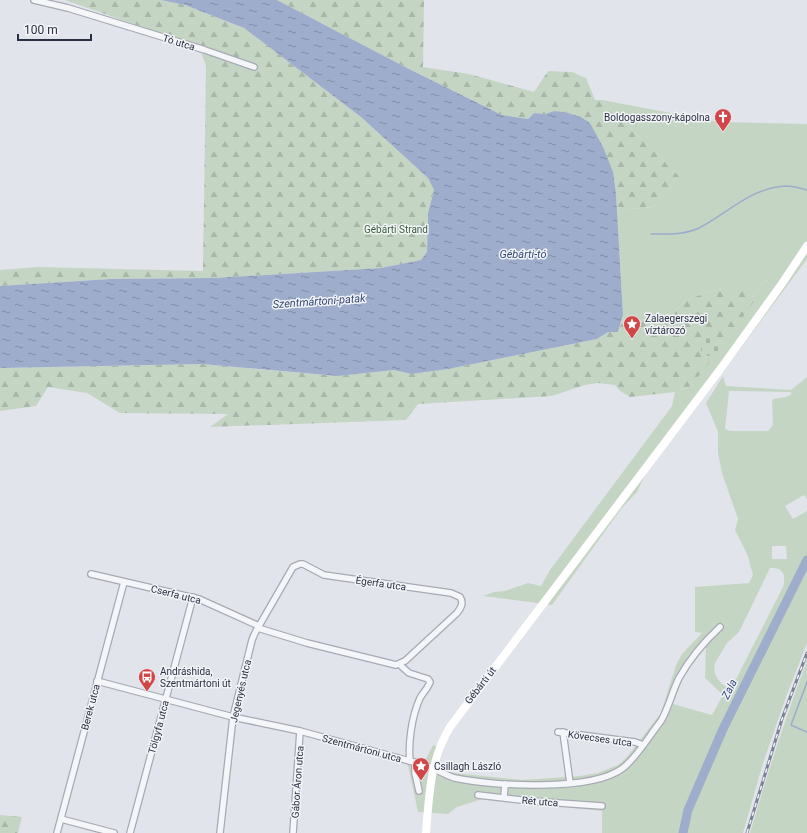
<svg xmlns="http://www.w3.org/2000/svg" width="807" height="833" font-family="Roboto,sans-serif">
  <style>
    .green { fill: #c5d5c3; fill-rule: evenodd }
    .forest { fill: url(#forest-firs) }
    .cemetery { fill: url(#cemetery-stones) }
    .water { fill: url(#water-ripples) }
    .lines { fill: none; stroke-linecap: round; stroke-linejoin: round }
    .stream { stroke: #9dadcb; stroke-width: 1.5 }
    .river { stroke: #9dadcb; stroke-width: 9 }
    .minor-casing { stroke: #a7aab5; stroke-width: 8 }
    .minor { stroke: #f5f6f9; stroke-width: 5.5 }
    .secondary { stroke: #fff; stroke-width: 8 }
    .rail-casing { stroke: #7b8195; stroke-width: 3 }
    .rail { stroke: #f2f4f8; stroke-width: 1.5; stroke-dasharray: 4.5; stroke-linecap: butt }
    .labels { text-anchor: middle; stroke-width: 3; stroke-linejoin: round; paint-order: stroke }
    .street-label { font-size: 10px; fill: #2a3043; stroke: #f2f4f8 }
    .poi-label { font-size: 10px; fill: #2a3043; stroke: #f2f4f8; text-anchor: start }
    .park-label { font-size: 10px; fill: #395f37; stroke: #f2f4f8 }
    .water-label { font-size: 11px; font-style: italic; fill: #334878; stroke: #f2f4f8 }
  </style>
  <defs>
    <pattern id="forest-firs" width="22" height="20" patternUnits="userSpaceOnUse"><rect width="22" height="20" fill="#c5d5c3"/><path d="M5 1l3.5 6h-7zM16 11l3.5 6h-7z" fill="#a9b7a9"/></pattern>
    <pattern id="cemetery-stones" width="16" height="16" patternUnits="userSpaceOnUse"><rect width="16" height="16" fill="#c5d5c3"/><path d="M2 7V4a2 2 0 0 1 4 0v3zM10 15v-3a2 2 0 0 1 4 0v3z" fill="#a9b7a9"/></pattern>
    <pattern id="water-ripples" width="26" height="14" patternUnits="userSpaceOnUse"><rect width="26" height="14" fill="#9dadcb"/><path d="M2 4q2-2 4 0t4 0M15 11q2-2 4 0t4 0" fill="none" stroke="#808da6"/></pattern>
  </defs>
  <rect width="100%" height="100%" fill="#e2e4eb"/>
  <g class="green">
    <path d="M 602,100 L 719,122 L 807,124 L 807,259 L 697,407 L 645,475 L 637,492 L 621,509 L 552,605 L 483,596 L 494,592 L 505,591 L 528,583 L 541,586 L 550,570 L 672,406 L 675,392 L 691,386 L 721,340 L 768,281 L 765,280 L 753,297 L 722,289 L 705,293 L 685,301 L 666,319 L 621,324 L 623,315 L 617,213 L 630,209 L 654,207 L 679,176 Z"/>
    <path d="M 723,376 L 726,386 L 791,390 L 807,377 L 807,499 L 804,495 L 785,506 L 793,519 L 807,511 L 807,643 L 786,697 L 763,763 L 743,833 L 602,833 L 602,811 L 482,799 L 457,807 L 448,814 L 418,812 L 408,765 L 408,757 L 425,761 L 433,745 L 444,749 L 438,767 L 443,771 L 455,773 L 522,780 L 580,776 L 598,773 L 618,765 L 627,757 L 661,713 L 676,665 L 682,654 L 702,633 L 695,632 L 695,587 L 749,583 L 753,575 L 747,554 L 735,530 L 738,519 L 722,473 L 718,453 L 718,432 L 706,403 ZM 729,391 L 790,392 L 792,394 L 786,397 L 773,399 L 772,402 L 773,425 L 768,431 L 730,431 L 725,429 ZM 772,546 L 786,546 L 787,559 L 772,559 ZM 770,568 C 784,567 786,575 783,587 L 733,685 L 729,688 C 719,684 712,673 715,663 L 727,643 L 739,632 ZM 706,645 L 705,678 L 723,695 L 712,715 L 673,704 L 686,670 Z"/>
    <path d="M 807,661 L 807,833 L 750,833 C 767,775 785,718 807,661 Z"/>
  </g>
  <g class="forest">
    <path d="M 65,0 L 161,0 L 185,5 L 244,28 L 361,117 L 428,178 L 434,190 L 428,213 L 427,252 L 421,260 L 381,268 L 215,278 L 111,279 L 0,286 L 0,270 L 37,267 L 203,271 L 206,66 L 199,47 Z"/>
    <path d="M 277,0 L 424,0 L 423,67 L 469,74 L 534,92 L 548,71 L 572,72 L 586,78 L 595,100 L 602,100 L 679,176 L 654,207 L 630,209 L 617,213 L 616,194 L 590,123 L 581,117 L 565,112 L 554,111 L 545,114 L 534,113 L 528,119 L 502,115 L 409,69 Z"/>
    <path d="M 765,280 L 768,281 L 719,351 L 721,340 L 700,354 L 713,357 L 691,386 L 675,392 L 630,397 L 620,391 L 615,385 L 598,383 L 585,385 L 552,396 L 418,404 L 406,420 L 210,427 L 228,414 L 120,413 L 87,393 L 48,387 L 36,406 L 0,411 L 0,368 L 202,364 L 336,376 L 394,370 L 411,374 L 448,369 L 597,339 L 608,332 L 618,332 L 621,324 L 666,319 L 685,301 L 705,293 L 722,289 L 731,287 L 742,289 L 753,297 Z"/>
    <path d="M 0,815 L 22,817 L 18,833 L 0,833 Z"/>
  </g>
  <path class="cemetery" d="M 704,336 L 721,340 L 719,351 L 713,357 L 700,354 Z"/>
  <path class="water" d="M 161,0 L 277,0 L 409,69 L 502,115 L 528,119 L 534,113 L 545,114 L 554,111 L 565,112 L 581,117 L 590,123 L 603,147 L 613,172 L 616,194 L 623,315 L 618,332 L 608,332 L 597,339 L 448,369 L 411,374 L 394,370 L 337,376 L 202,364 L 0,368 L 0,286 L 111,279 L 215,278 L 381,268 L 421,260 L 427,252 L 428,213 L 434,190 L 428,178 L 361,117 L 244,28 L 185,5 Z"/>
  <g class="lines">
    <g class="stream">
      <path d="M 651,234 C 667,234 684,235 699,228 C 728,213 752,187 786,186 C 793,186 800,188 807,190"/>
      <path d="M 807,682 L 791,725 L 807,732"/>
    </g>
    <path class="river" d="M 683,833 L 688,810 L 723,729 L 807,560"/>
    <g class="minor-casing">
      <g id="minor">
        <path d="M 34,0 L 68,8 L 205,50 L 254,67"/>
        <path d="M 91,574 L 199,599 L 259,626"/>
        <path d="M 400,665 L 409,673 L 428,679 L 430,682 C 428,688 423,693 420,698 C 412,716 408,742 410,761"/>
        <path d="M 97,681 L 233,717 L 300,731 L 424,765 C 435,768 444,775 455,778 C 492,786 592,792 623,768 C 638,756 649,736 661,721 C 669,707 672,692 679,678 C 689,660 705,641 720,627"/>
        <path d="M 558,732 L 635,742 L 643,745"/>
        <path d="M 563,732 L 570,783"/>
        <path d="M 415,762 L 415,773 L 419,791"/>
        <path d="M 478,795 L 530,801 L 602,806"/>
        <path d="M 504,797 L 505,784"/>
        <path d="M 61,819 L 114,833"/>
        <path d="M 57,833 L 124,582"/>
        <path d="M 130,833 L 193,597"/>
        <path d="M 220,833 L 233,717 L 252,640 C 254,635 256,630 259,626 L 293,567 L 300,564 L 303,564 L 324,575 L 451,593 L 460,597 C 464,603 461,608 457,613 L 405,661 L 396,665 L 307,643 L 258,628"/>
        <path d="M 293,833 L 300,731"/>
      </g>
    </g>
    <use href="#minor" class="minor"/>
    <path class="secondary" d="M 426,833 C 429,796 430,760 450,727 L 719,371 L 781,285 L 807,246"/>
    <g class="rail-casing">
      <path id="rail" d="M 747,833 L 782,719 L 807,653"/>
    </g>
    <use href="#rail" class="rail"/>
  </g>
  <defs>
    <g id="church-pin" transform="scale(0.9)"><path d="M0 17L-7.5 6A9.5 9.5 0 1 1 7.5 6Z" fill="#d14647" stroke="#f2f4f8"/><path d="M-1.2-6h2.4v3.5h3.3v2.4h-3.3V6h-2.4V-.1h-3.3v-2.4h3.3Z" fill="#fff"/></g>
    <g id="sight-pin" transform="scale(0.9)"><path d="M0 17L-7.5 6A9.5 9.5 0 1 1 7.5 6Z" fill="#d14647" stroke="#f2f4f8"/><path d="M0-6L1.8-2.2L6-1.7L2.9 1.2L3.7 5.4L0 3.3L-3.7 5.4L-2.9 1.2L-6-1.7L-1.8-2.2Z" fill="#fff"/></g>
    <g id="bus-pin" transform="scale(0.9)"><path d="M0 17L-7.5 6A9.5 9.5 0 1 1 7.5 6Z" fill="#d14647" stroke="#f2f4f8"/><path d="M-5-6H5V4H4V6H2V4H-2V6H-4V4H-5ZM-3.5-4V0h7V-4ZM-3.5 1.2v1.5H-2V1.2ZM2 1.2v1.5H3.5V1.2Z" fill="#fff"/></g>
  </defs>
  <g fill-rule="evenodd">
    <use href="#church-pin" x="723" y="117"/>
    <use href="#sight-pin" x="632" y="324"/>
    <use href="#bus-pin" x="147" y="677"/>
    <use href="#sight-pin" x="421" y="766"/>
  </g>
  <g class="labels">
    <g class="street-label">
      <text transform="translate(179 42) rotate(17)" y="4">Tó utca</text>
      <text transform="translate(381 583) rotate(8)" y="4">Égerfa utca</text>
      <text transform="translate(176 594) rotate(14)" y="4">Cserfa utca</text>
      <text transform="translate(480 685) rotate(-52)" y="4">Gébárti út</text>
      <text transform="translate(240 691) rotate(-77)" y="4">Jegenyés utca</text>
      <text transform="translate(90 707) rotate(-75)" y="4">Berek utca</text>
      <text transform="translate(158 727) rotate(-75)" y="4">Tölgyfa utca</text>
      <text transform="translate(600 738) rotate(8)" y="4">Kövecses utca</text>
      <text transform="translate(362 748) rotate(15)" y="4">Szentmártoni utca</text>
      <text transform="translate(297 782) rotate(-86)" y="4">Gábor Áron utca</text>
      <text transform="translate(540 801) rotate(5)" y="4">Rét utca</text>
    </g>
    <g class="poi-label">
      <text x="710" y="121" text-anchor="end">Boldogasszony-kápolna</text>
      <text x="645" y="322">Zalaegerszegi<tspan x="645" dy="12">víztározó</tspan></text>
      <text x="160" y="675">Andráshida,<tspan x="160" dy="12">Szentmártoni út</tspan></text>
      <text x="434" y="770">Csillagh László</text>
    </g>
    <g class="park-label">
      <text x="396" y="233">Gébárti Strand</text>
    </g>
    <g class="water-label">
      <text x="523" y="258">Gébárti-tó</text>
      <text transform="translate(319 301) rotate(-4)" y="4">Szentmártoni-patak</text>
      <text transform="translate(729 689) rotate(-63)" y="4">Zala</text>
    </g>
  </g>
  <path d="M18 34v6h73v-6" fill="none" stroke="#2a3043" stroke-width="2"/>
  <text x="24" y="34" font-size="12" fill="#2a3043" stroke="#f2f4f8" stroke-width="3" paint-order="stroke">100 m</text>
</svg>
